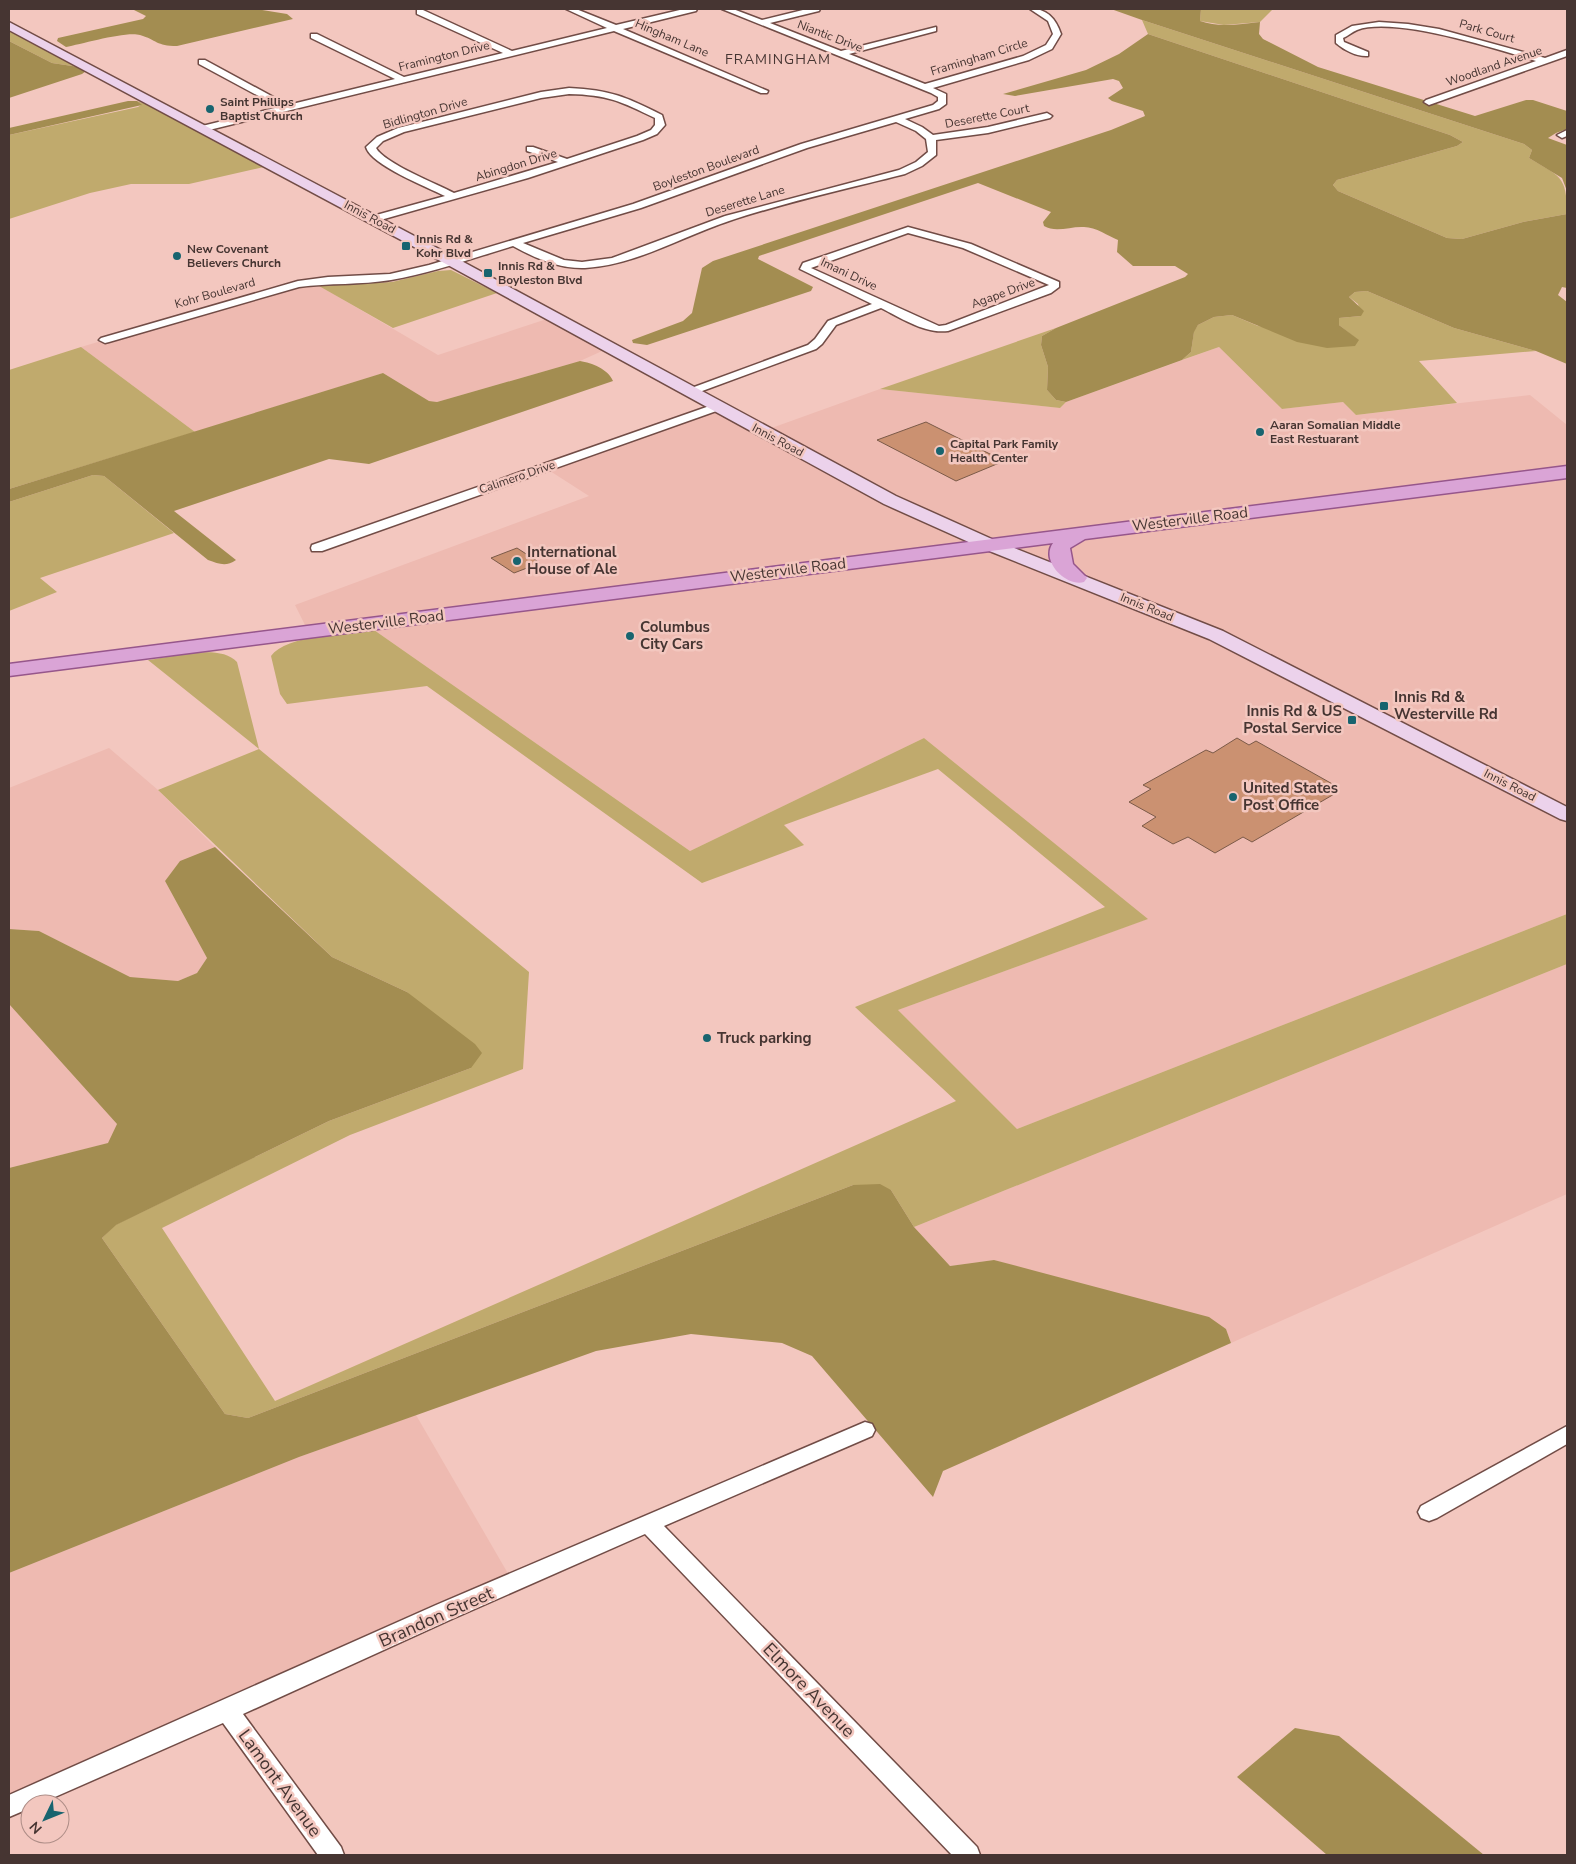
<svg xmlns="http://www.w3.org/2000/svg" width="1576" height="1864" font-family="'Nunito Sans',sans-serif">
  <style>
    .built { fill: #eebab1 }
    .green { fill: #c0aa6d }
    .forest { fill: #a38d51 }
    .building { fill: #cb9171; stroke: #7b5a48 }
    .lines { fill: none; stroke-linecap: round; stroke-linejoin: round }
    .street-casing { stroke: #714c46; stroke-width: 3 }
    .secondary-casing { stroke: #714c46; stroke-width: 3 }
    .primary-casing { stroke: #96568b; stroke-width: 3 }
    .street { fill: #fff; fill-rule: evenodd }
    .secondary { fill: #ecd2eb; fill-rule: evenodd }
    .primary { fill: #daa4d6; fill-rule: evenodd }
    .poi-dot { fill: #18646f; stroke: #f3c7bf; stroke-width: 2 }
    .labels { text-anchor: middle; stroke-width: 5; stroke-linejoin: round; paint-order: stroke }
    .far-street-label { font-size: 12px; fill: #463532; stroke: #f3c7bf }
    .far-poi-label { font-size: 12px; font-weight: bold; fill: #463532; stroke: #f3c7bf; text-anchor: start }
    .far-neighbourhood-label { font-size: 14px; letter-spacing: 1px; fill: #463532; stroke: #f3c7bf }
    .street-label { font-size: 15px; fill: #463532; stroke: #f3c7bf }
    .poi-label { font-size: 15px; font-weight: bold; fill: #463532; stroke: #f3c7bf; text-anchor: start }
    .near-street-label { font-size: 18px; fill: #463532; stroke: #f3c7bf }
  </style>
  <rect width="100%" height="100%" fill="#f3c7bf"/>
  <g class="built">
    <path d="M 311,281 L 438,355 L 556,316 L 611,347 L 580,361 L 437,402 L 429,401 L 383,373 L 195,432 L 81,347 L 287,286 Z"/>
    <path d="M 1219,347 L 1282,409 L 1343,402 L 1356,415 L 1530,395 L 1567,425 L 1567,914 L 1017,1129 L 898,1010 L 1147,919 L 924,738 L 690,851 L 374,630 L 312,639 L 295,605 L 589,496 L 550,471 L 725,408 L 766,430 L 880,389 L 1060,408 L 1066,402 Z"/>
    <path d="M 109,748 L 158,790 L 215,847 L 180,861 L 165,881 L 207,958 L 197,973 L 178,981 L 130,977 L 39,931 L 9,929 L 9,788 Z"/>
    <path d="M 1567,964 L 1567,1194 L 1231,1343 L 1226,1329 L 994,1260 L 950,1266 L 914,1227 Z"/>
    <path d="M 9,1004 L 117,1124 L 109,1143 L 9,1168 Z"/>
    <path d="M 416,1415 L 517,1589 L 9,1806 L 9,1573 L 299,1457 Z"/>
  </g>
  <g class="green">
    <path d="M 1201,9 L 1273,9 L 1260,22 L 1224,25 L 1200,21 Z"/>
    <path d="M 1142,20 L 1524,144 L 1532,150 L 1529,158 C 1560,177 1567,175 1567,214 L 1523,222 L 1462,239 L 1447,238 L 1338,191 L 1333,185 L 1337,180 L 1457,146 L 1463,142 L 1450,135 L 1148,34 Z"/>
    <path d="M 9,29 L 79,67 L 52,63 L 9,41 Z"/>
    <path d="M 137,101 L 151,106 L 264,167 L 189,184 L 131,184 L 90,193 L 9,219 L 9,135 L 138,107 L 141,105 Z"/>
    <path d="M 451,270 L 497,293 L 393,328 L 319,286 L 392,282 L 438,271 Z"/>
    <path d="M 1367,291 L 1454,328 L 1536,351 L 1419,361 L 1457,403 L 1356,415 L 1343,402 L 1282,409 L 1219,347 L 1182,360 L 1191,352 L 1194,331 L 1198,325 L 1214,317 L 1232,315 L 1258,326 L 1358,340 L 1339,325 L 1339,318 L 1361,316 L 1358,304 L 1349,297 L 1355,292 Z"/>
    <path d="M 1056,328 L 1042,336 L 1041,345 L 1048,367 L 1047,390 L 1056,400 L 1066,402 L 1060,408 L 880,389 Z"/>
    <path d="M 81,347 L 195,432 L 9,489 L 9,370 Z"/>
    <path d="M 93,475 L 104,476 L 174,533 L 40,578 L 57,592 L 9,611 L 9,502 Z"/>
    <path d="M 374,630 L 690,851 L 924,738 L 1148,919 L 898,1010 L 1017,1129 L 1567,914 L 1567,964 L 914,1227 L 891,1190 L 853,1185 L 248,1418 L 225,1414 L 102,1238 L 115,1225 L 329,1121 L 471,1068 L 407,992 L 332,957 L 158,790 L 259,749 L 148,660 C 172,657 220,643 237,662 L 259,749 L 529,972 L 523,1069 L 350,1135 L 162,1228 L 275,1401 L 956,1101 L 855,1007 L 1105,907 L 938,769 L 784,825 L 804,845 L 702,883 L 427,686 L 287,704 L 280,694 L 271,656 C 286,635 349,633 374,630 Z"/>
  </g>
  <g class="forest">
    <path d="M 132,9 L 256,9 L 287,14 L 293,19 L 177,46 C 156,46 157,40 140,35 C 126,31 82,44 66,47 L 57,41 L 58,38 L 143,19 L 146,16 Z"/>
    <path d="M 1111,9 L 1201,9 L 1200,21 C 1219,28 1240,24 1260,22 L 1259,34 L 1263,39 L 1318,67 L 1475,116 L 1526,100 L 1533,100 L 1567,111 L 1567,129 L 1556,133 L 1548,138 L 1567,145 L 1567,191 L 1562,178 L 1529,158 L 1532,150 L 1524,144 L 1142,20 Z"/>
    <path d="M 1148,34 L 1450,135 L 1463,142 L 1457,146 L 1337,180 L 1333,185 L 1338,191 L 1447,238 L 1462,239 L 1523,222 L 1567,214 L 1567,288 L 1562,287 L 1558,295 L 1567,302 L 1567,364 L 1536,351 L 1454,328 L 1367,291 L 1355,292 L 1349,297 L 1364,311 L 1361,316 L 1339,318 L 1339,325 L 1359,340 L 1355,346 L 1327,348 L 1297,342 L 1232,315 L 1214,317 L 1198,325 L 1194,332 L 1191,352 L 1182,360 L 1066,402 L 1056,400 L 1047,390 L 1048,367 L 1041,345 L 1042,336 L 1056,328 L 1185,277 L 1188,274 L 1175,266 L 1133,266 L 1117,252 L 1118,240 C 1108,236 1096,227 1084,227 C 1071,226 1056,233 1044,226 L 1043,222 L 1051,212 L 978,183 L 759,256 L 758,259 L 813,287 L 811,291 L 647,345 L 633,343 L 632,340 L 683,321 L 692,313 L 702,268 L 713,261 L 1111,130 L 1145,116 L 1143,111 L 1112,101 L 1108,98 L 1123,88 L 1119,81 L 1113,79 L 1015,96 L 1003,94 L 1086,70 L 1119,54 Z"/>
    <path d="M 9,41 L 52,63 L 79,67 L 86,71 L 82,74 L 9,98 Z"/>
    <path d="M 128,101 L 137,101 L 142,105 L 9,135 L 9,128 Z"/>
    <path d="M 580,361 C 592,363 608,369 613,381 L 369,464 L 329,459 L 174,511 L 236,560 C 226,567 219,564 208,560 L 104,476 L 93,475 L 9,502 L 9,489 L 383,373 L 429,401 L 437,402 Z"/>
    <path d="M 215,847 L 332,957 L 407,992 L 475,1044 L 482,1053 L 471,1068 L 329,1121 L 116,1225 L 102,1238 L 225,1414 L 248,1418 L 853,1185 L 880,1184 L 891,1190 L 914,1227 L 950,1266 L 994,1260 L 1209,1317 L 1226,1329 L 1231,1343 L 943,1471 L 933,1497 L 812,1356 L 782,1343 L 691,1334 L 596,1351 L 299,1457 L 9,1573 L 9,1168 L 108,1143 L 117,1124 L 9,1004 L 9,929 L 39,931 L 130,977 L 178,981 L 197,973 L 207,958 L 165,881 L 180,861 Z"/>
    <path d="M 1295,1728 L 1339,1736 L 1484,1855 L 1327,1855 L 1237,1777 Z"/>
  </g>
  <g class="building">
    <path d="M 926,422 L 1004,461 L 956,481 L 877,440 Z"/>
    <path d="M 517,548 L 540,563 L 514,573 L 491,558 Z"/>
    <path d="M 1237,738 L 1249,745 L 1256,741 L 1336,786 L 1331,790 L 1336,793 L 1252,842 L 1243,837 L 1215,853 L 1188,837 L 1173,844 L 1142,826 L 1156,817 L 1129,802 L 1151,789 L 1143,785 L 1206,750 L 1213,753 Z"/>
  </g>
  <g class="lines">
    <g class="street-casing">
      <g id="street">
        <path d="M 566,9 L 576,9 L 616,25 L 684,9 L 697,9 L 696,11 L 623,29 L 768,91 L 767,93 L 761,93 L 614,31 L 201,132 L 196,129 L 198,127 L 279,107 L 199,64 L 199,60 L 205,60 L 288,105 L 395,79 L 311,38 L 311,34 L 317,34 L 404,77 L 503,53 L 417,14 L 417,10 L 423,10 L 512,51 L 607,28 Z"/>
        <path d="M 722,9 L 733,9 L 762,20 L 807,9 L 820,9 L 819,11 L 770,23 L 841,51 L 936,27 L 936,31 L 849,54 L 925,84 L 1023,56 L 1046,45 L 1053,34 L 1048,21 L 1030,9 C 1047,8 1056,19 1061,34 L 1052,49 L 1029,60 L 933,88 L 946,94 L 946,104 L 939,109 L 905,119 L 922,127 L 933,135 L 988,127 L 1047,113 L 1052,116 L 1050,118 L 988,133 L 936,140 L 936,155 L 922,166 L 905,174 C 846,189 786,202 729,221 C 681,237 636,265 585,268 C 559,269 535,258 513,246 C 473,258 432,273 391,280 C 361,285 329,283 299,287 L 109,342 L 105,343 L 99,340 L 101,338 L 298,281 L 328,277 L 390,274 L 429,265 L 633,204 L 801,144 L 933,105 L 938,101 L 938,97 L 931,93 ZM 896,122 L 916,131 L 926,139 L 928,152 L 916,162 L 899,170 L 725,216 L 612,258 L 582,262 L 564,260 L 523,243 L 641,208 L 807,148 Z"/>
        <path d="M 1379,22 L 1408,24 L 1439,29 L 1545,58 L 1567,50 L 1567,56 L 1429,105 L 1424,102 L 1426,100 L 1536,61 C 1496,49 1395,16 1357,30 C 1352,32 1348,36 1343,38 L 1344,42 L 1368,52 L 1368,56 C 1357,57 1344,50 1336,43 L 1336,35 L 1352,26 Z"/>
        <path d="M 569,88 C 611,90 626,97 662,115 L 665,125 L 657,134 L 643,140 L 528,178 L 377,221 L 369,221 L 368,219 L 369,217 L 445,196 C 427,187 371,165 366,147 L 377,137 L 398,128 L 541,92 ZM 569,94 C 608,95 620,101 655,118 L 655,125 L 651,130 L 637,136 L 567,159 L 533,147 L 527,147 L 527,151 L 558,162 L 454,193 C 437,184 384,163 376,148 L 383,141 L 404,132 L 541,98 Z"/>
        <path d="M 1567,130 L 1567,136 L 1562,138 L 1557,135 Z"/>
        <path d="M 908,227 L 971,244 L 1059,282 L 1059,287 L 1051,293 L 948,331 C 925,334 901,318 881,308 L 836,325 L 822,344 L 816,349 L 694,394 L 686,394 L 684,392 L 686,390 L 808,345 L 815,339 L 828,321 L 872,304 L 800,269 L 803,263 ZM 908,233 L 963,248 L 1049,285 L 946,325 L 939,326 L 811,268 Z"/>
        <path d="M 718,403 L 722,405 L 724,407 L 722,409 L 322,551 L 312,551 L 311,548 L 312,545 Z"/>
        <path d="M 865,1422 L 872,1424 L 875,1430 L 872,1436 L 664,1526 L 977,1847 L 980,1855 L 952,1855 L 645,1534 L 452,1619 L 243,1714 L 341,1847 L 344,1855 L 318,1855 L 223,1723 L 39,1804 L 30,1804 L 30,1808 L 9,1817 L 9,1795 L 436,1605 Z"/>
        <path d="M 1567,1426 L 1567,1444 L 1437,1518 L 1429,1521 L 1421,1518 L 1418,1512 L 1421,1506 Z"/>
      </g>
    </g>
    <g class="secondary-casing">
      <path id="secondary" d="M 9,22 L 456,258 L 896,496 L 994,540 L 1223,631 L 1567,807 L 1567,821 L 1560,819 L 1209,639 L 982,548 L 884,504 L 446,264 L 9,30 Z"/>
    </g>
    <g class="primary-casing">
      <path id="primary" d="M 1567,466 L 1567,478 L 1085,539 L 1070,548 L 1073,564 L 1087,578 L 1084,582 C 1066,587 1040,561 1053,543 L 9,676 L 9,664 Z"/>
    </g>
    <use href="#street" class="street"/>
    <use href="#secondary" class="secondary"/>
    <use href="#primary" class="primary"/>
  </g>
  <g class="poi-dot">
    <circle cx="210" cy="109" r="5"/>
    <rect x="401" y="241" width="10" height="10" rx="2.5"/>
    <circle cx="177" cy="256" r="5"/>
    <rect x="483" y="268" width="10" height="10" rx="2.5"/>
    <circle cx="1260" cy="432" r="5"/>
    <circle cx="940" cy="451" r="5"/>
    <circle cx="517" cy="561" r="5"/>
    <circle cx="630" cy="636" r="5"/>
    <rect x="1379" y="701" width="10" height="10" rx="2.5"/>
    <rect x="1347" y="715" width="10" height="10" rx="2.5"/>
    <circle cx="1233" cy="797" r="5"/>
    <circle cx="707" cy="1038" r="5"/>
  </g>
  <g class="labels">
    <g class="far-street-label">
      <text transform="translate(1487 31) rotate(16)" y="4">Park Court</text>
      <text transform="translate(830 36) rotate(21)" y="4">Niantic Drive</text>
      <text transform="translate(672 38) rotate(23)" y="4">Hingham Lane</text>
      <text transform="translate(444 56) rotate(-14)" y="4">Framington Drive</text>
      <text transform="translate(979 57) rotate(-17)" y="4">Framingham Circle</text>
      <text transform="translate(1494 66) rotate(-19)" y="4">Woodland Avenue</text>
      <text transform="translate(425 113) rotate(-16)" y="4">Bidlington Drive</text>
      <text transform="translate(987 116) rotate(-11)" y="4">Deserette Court</text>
      <text transform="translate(516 165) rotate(-17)" y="4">Abingdon Drive</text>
      <text transform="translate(706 168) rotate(-20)" y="4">Boyleston Boulevard</text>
      <text transform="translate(745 201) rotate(-17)" y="4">Deserette Lane</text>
      <text transform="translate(370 217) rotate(28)" y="4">Innis Road</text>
      <text transform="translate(849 274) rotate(25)" y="4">Imani Drive</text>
      <text transform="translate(215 293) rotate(-16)" y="4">Kohr Boulevard</text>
      <text transform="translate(1003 293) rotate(-20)" y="4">Agape Drive</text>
      <text transform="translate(778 440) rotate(28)" y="4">Innis Road</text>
      <text transform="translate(517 477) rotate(-19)" y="4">Calimero Drive</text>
      <text transform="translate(1147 607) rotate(22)" y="4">Innis Road</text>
      <text transform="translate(1510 785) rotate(27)" y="4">Innis Road</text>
    </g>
    <g class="far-poi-label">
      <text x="220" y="106">Saint Phillips<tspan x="220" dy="14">Baptist Church</tspan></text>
      <text x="416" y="243">Innis Rd &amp;<tspan x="416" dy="14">Kohr Blvd</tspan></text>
      <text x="187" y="253">New Covenant<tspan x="187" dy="14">Believers Church</tspan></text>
      <text x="498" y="270">Innis Rd &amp;<tspan x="498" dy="14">Boyleston Blvd</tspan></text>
      <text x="1270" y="429">Aaran Somalian Middle<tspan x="1270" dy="14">East Restuarant</tspan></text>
      <text x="950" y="448">Capital Park Family<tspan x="950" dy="14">Health Center</tspan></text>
    </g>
    <g class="far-neighbourhood-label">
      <text x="778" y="64">FRAMINGHAM</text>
    </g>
    <g class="street-label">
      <text transform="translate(1190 519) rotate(-7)" y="5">Westerville Road</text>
      <text transform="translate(788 570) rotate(-7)" y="5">Westerville Road</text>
      <text transform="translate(386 622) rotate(-7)" y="5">Westerville Road</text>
    </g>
    <g class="poi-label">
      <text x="527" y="557">International<tspan x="527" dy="17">House of Ale</tspan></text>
      <text x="640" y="632">Columbus<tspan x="640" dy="17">City Cars</tspan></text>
      <text x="1394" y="702">Innis Rd &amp;<tspan x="1394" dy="17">Westerville Rd</tspan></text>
      <text x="1342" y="716" text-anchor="end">Innis Rd &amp; US<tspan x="1342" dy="17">Postal Service</tspan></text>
      <text x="1243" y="793">United States<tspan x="1243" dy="17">Post Office</tspan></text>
      <text x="717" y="1043">Truck parking</text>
    </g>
    <g class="near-street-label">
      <text transform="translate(436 1617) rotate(-24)" y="6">Brandon Street</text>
      <text transform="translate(809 1690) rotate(46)" y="6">Elmore Avenue</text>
      <text transform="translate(280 1783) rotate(54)" y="6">Lamont Avenue</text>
    </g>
  </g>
  <rect width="1576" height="1864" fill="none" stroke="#463532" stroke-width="20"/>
  <g transform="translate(45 1819) rotate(227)"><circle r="24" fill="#f3c7bf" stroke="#ae8d87"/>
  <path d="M0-4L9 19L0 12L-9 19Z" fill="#18646f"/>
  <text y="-8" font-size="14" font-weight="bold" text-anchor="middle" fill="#463532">N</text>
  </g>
</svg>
